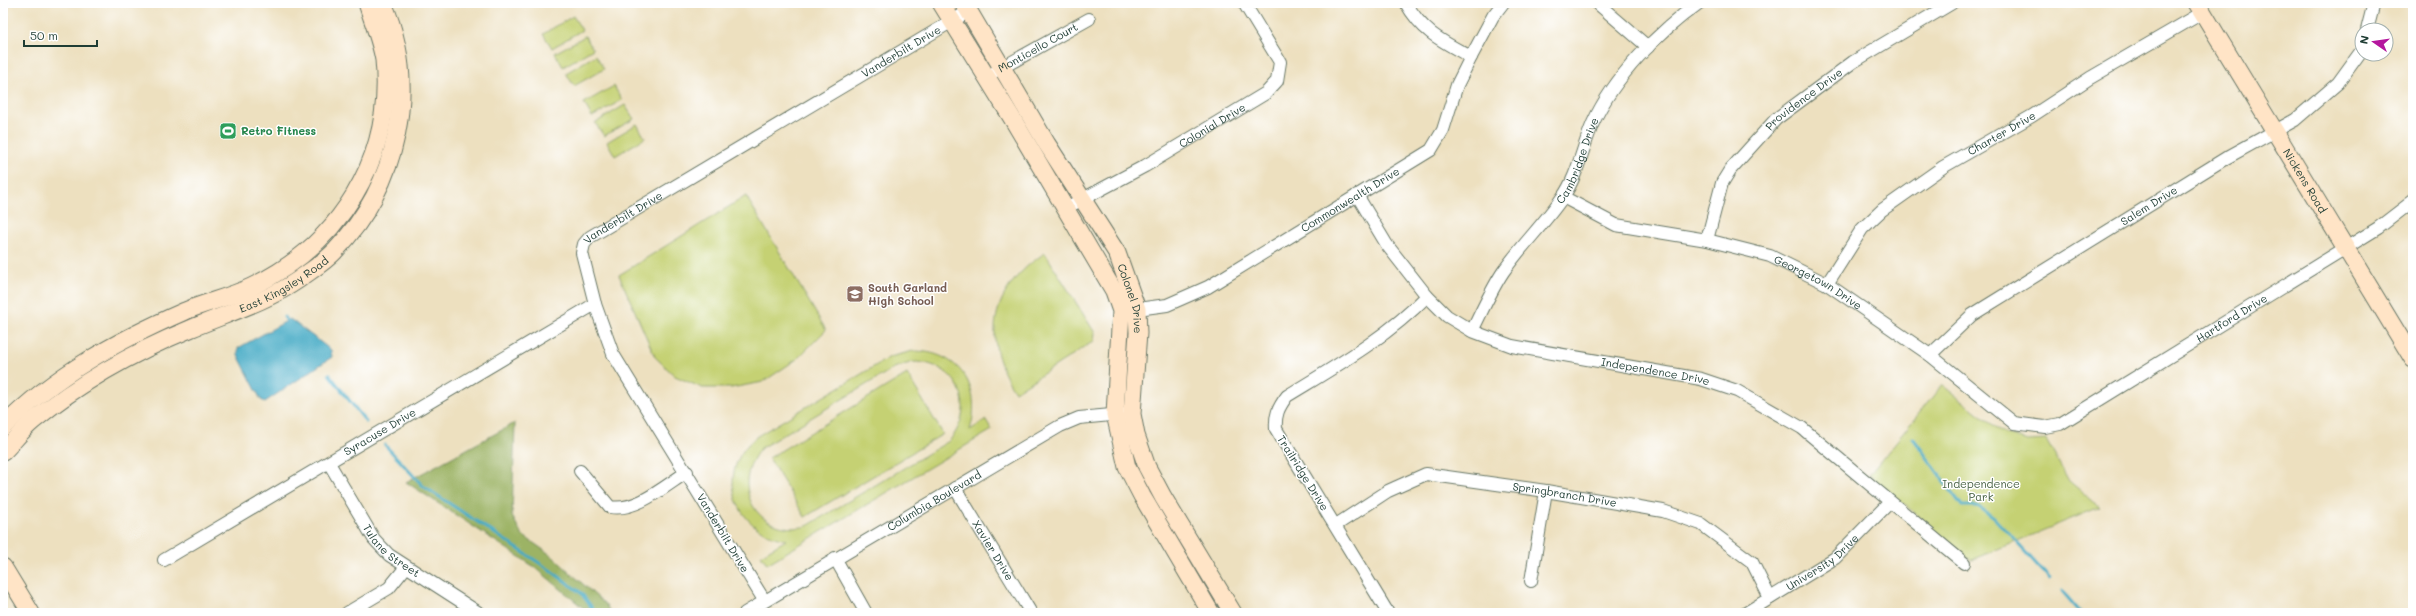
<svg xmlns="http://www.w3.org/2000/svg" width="2416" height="616" font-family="Mali,sans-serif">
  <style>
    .green { fill: #c5d173; stroke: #728754; fill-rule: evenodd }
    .forest { fill: #9cb365; stroke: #5e784c }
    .water { fill: #45aac5; stroke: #32747c }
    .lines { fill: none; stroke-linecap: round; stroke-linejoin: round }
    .stream { stroke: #45aac5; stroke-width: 3 }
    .street-casing { stroke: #677665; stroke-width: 14 }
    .secondary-casing { stroke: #677665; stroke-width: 19 }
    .street { stroke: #fff; stroke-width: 12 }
    .secondary { stroke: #ffe4c6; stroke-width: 17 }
    .labels { text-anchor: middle; stroke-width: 3; stroke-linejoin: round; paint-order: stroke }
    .street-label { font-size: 11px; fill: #1f3d34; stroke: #fff }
    .leisure-label { font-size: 11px; font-weight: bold; fill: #27864d; stroke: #fff; text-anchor: start }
    .education-label { font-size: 11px; font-weight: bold; fill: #785e54; stroke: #fff; text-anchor: start }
    .park-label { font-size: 11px; fill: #486244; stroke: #fff }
  </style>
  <rect width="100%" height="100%" fill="#fff"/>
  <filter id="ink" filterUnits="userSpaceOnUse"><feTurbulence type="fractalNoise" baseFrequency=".025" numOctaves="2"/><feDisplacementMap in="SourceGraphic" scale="8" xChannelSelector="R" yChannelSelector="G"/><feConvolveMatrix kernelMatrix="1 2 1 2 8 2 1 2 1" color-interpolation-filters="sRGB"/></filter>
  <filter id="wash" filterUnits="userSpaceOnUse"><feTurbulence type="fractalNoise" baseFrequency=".012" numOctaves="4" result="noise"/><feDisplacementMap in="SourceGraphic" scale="16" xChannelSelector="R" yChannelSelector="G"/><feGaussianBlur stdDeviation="0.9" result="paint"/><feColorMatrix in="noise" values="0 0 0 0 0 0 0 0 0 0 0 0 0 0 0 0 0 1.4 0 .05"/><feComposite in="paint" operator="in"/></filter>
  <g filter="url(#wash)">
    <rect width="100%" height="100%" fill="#ede0bf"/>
    <g class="green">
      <path d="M 573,16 L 582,30 L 552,48 L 543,34 Z"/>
      <path d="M 585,36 L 593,49 L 563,67 L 555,53 Z"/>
      <path d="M 596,55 L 604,69 L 574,86 L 566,73 Z"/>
      <path d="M 614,86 L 622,100 L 592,117 L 584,103 Z"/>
      <path d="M 625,105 L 634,119 L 604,136 L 595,123 Z"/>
      <path d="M 637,124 L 645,138 L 615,156 L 607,142 Z"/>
      <path d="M 746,196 L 826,330 L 797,359 L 763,382 L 731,388 L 702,388 L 675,376 L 655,357 L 619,275 Z"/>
      <path d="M 1045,253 L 1095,333 L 1094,341 L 1015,392 C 980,339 991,288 1045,253 Z"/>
      <path d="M 913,351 C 959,351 983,387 970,430 L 986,420 L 992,430 L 767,564 L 761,555 L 786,540 C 732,530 713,468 759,435 L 890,357 ZM 913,362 C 958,362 979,407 949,441 L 807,526 C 758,538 728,487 761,448 L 894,368 Z"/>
      <path d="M 907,374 L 943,434 L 805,517 L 769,458 Z"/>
      <path d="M 1942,385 L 2006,435 L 2028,441 L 2046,440 L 2069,481 L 2100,507 L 1971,560 L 1869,475 Z"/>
    </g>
    <path class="forest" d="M 515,423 L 512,516 L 522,535 L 551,555 L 605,604 L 611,613 L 589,613 L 536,568 L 406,482 Z"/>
    <path class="water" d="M 290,319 L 331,350 L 332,357 L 265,402 L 261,400 L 238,355 L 238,348 Z"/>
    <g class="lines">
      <g class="stream">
        <path d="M 284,317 L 289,324"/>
        <path d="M 329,374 L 366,422"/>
        <path d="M 1913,438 L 1962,506 L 1978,506 L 1994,518 L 2050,579"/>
        <path d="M 385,445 L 423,486 L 550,570 L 581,593 L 596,613"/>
        <path d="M 2062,591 L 2081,613"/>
      </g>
    </g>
  </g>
  <g filter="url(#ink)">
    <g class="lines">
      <g class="street-casing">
        <g id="street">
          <path d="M 1406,3 C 1423,33 1442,41 1471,57"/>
          <path d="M 1597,3 L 1648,47"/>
          <path d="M 2367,30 L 2374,3"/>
          <path id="s1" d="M 996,71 L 1089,19"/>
          <path id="s2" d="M 1357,195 L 1387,245 L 1427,296 L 1447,316 L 1472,331 L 1512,346 L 1701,379 L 1737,391 L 1802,428 L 1964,563"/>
          <path id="s3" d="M 1563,197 L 1616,225 L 1707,240 L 1770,256 L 1827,284 L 1930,355 L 2014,423 L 2045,427 L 2060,424 L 2378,228 L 2413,201"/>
          <path id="s4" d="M 1066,208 L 1145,166 L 1266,93 L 1277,81 L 1280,62 L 1244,3"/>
          <path id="s5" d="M 1707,240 L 1722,183 L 1730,170 L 1776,119 L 1853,62 L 1952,3"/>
          <path id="s6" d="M 1827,284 L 1862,229 L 1882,210 L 1943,167 L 2032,116 L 2090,78 L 2202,13"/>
          <path id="s7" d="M 1130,310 L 1167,305 L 1208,287 L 1431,150 L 1443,130 L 1457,85 L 1471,57 L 1493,16 L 1503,3"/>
          <path id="s8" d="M 1472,331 C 1482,311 1491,290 1503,272 C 1521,246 1544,224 1562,198 C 1578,176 1582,148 1593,123 C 1614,77 1658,32 1699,3"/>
          <path id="s9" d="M 1930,355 L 1972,315 L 2226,158 L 2295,120 L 2338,83 L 2362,50"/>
          <path id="s10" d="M 329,463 L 374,539 L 389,555 L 479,613"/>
          <path d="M 580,471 L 610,507 C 636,512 665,486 687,472"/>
          <path id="s11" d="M 955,488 L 1031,613"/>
          <path id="s12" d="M 1336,525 L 1388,491 L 1426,474 L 1546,491 L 1663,511 L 1701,524 L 1752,562 L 1770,598"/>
          <path d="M 835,558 L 866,613"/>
          <path id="s13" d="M 164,560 L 595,304"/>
          <path d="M 1531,581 L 1546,491"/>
          <path id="s14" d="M 764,600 L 613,354 L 595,304 L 582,253 L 584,244 L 590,237 L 969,11"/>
          <path d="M 347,613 L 389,588 L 406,567"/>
          <path id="s15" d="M 745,613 L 1060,426 L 1079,418 L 1122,414"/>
          <path d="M 1388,613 L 1276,429 C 1275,415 1278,408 1287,396 C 1336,366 1386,338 1427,296"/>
          <path id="s16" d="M 1746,613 L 1835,558 L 1890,502"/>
        </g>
      </g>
      <g class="secondary-casing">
        <g id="secondary">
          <path d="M 941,3 L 1012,118 L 1114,291 L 1121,311 L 1115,414 L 1127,467 L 1142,496 L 1211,613"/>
          <path id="s17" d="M 964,3 L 1047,144 L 1117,253 L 1137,309 L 1138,333 L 1132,414 L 1136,435 L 1147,467 L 1163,497 L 1233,613"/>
          <path id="s18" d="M 2197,3 L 2413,359"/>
          <path d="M 3,427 C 54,375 119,340 185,311 C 207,302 230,297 251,287 C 339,245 394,159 384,60 C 381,41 373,22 367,3"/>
          <path id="s19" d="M 3,452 C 13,442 22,430 33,421 C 79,383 134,352 190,329 C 225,314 266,302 298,280 C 310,271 325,262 335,251 C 398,185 420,87 383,3"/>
          <path d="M 3,567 L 31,613"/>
        </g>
      </g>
      <use href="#street" class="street"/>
      <use href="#secondary" class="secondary"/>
    </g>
  </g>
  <defs>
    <g id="stadium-square" transform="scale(0.9)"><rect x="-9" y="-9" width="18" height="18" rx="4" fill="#2e9e5b" stroke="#fff"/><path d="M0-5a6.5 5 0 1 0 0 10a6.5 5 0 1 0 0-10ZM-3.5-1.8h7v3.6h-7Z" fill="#fff"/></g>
    <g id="school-square" transform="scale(0.9)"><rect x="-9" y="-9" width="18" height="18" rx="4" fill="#8d6e63" stroke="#fff"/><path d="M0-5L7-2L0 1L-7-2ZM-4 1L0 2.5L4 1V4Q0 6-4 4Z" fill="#fff"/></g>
  </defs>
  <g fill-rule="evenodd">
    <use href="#stadium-square" x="228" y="131"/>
    <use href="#school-square" x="855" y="294"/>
  </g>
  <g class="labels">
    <g class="street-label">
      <text dy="4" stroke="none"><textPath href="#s1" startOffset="48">Monticello Court</textPath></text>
      <text dy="4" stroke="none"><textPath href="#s14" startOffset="775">Vanderbilt Drive</textPath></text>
      <text dy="4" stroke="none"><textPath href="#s5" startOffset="177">Providence Drive</textPath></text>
      <text dy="4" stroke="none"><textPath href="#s4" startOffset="168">Colonial Drive</textPath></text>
      <text dy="4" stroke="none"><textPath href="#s6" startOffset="235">Charter Drive</textPath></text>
      <text dy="4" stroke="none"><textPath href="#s8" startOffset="202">Cambridge Drive</textPath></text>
      <text dy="4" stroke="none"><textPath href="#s18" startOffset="208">Nickens Road</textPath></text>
      <text dy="4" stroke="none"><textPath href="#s7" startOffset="249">Commonwealth Drive</textPath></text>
      <text dy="4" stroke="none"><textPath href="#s9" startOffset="266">Salem Drive</textPath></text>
      <text dy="4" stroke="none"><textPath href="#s14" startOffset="451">Vanderbilt Drive</textPath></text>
      <text dy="4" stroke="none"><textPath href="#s19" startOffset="330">East Kingsley Road</textPath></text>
      <text dy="4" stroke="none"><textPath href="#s3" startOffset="272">Georgetown Drive</textPath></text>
      <text dy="4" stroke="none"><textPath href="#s17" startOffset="341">Colonel Drive</textPath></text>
      <text dy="4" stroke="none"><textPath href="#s3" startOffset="762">Hartford Drive</textPath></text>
      <text dy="4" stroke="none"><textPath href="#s2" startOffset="369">Independence Drive</textPath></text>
      <text dy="4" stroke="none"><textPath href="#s13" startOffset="251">Syracuse Drive</textPath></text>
      <text transform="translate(1303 473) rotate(58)" y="4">Trailridge Drive</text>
      <text dy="4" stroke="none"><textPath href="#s12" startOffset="244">Springbranch Drive</textPath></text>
      <text dy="4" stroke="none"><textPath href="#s15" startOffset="220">Columbia Boulevard</textPath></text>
      <text transform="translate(723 533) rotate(59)" y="4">Vanderbilt Drive</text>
      <text dy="4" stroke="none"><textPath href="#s10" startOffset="109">Tulane Street</textPath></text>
      <text dy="4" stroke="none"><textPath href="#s11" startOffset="73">Xavier Drive</textPath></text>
      <text dy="4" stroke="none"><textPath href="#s16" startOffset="92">University Drive</textPath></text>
    </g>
    <g class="leisure-label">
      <text x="241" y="135">Retro Fitness</text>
    </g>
    <g class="education-label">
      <text x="868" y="292">South Garland<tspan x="868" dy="13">High School</tspan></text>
    </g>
    <g class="park-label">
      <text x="1981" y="488">Independence<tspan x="1981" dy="13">Park</tspan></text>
    </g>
  </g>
  <rect width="2416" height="616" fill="none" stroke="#fff" stroke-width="16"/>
  <g transform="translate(2374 42) rotate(283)"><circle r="19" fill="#ffffff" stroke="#a5b1ae"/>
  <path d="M0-3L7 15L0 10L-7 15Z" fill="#b5179e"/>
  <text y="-6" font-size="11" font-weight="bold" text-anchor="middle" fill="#1f3d34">N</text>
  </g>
  <path d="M24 40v6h73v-6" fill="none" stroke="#1f3d34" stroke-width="2"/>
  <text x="30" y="40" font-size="12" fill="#1f3d34" stroke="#ffffff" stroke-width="3" paint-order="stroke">50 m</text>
</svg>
